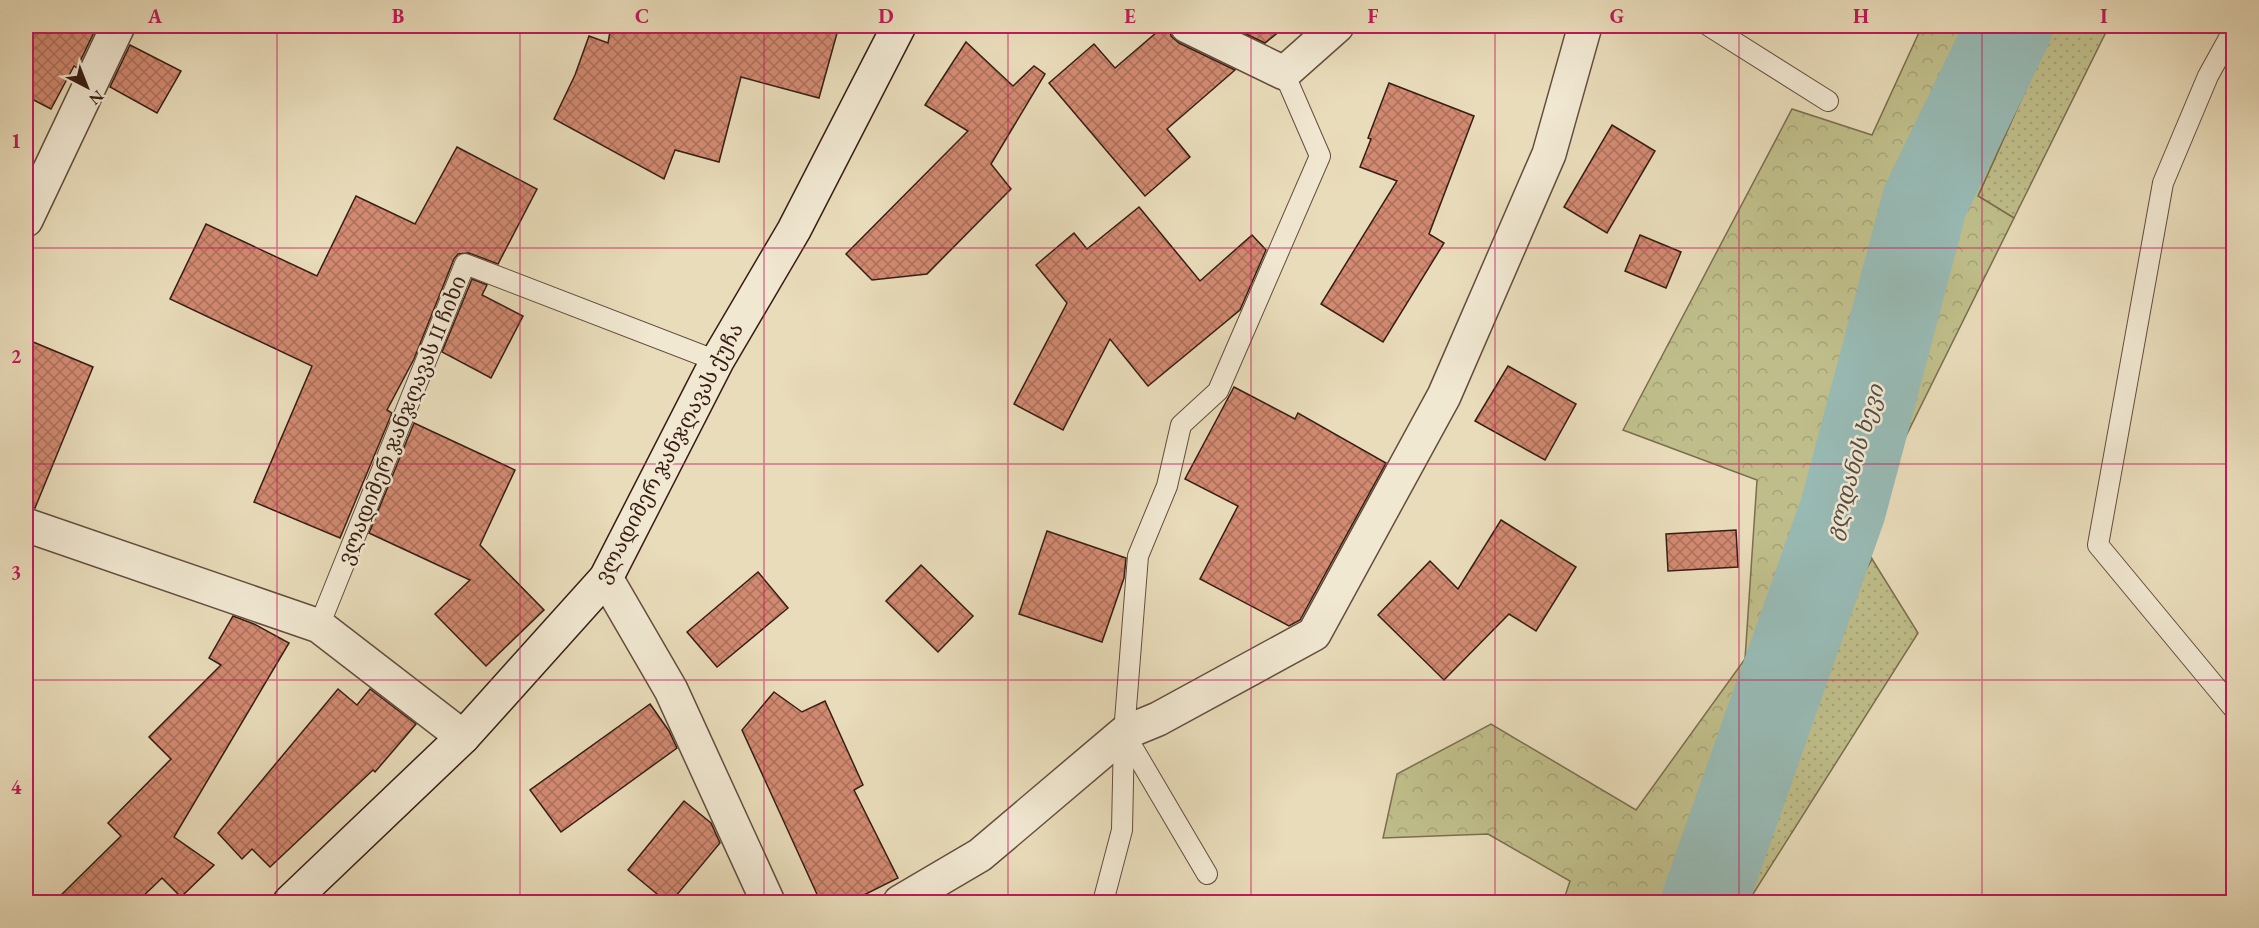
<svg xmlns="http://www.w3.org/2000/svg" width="2259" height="928" font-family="'EB Garamond','Noto Serif Georgian',serif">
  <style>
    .grass { fill: url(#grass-dots); stroke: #7b6e4f; stroke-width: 1.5 }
    .forest { fill: url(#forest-crowns); stroke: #7b6e4f; stroke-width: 1.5 }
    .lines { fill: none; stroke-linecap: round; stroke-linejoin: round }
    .river { stroke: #98bab4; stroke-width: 86 }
    .building { fill: url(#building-cross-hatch); stroke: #371d14; stroke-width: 1.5 }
    .lane-casing { stroke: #644d3e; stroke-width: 22 }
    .street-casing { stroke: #644d3e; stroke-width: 36 }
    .secondary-casing { stroke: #371d14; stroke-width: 36 }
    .lane { stroke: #f1e8d2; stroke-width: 20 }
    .street { stroke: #f1e8d2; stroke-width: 33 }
    .secondary { stroke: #f1e8d2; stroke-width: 33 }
    .grid { fill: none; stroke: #c2185b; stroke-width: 1.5; stroke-opacity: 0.55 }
    .labels { text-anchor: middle; stroke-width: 5; stroke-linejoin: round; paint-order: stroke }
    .street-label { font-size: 21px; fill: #371d14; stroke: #f1e8d2 }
    .water-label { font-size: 22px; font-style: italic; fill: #544c44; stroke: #f1e8d2 }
    .neatline { fill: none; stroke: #c2185b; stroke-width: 2 }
    .grid-label { font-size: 20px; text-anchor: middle; font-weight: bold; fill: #c2185b }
  </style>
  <defs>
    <pattern id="grass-dots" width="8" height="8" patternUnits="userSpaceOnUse" patternTransform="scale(1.5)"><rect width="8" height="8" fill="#bfbe8a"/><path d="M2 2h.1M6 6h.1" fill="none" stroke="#a5a376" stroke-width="1.8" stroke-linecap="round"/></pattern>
    <pattern id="forest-crowns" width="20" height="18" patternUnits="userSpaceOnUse" patternTransform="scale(1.5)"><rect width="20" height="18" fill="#bfbe8a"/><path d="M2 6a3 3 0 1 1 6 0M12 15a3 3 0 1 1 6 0" fill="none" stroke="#a5a376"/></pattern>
    <pattern id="building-cross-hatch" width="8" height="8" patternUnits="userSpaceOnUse" patternTransform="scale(1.5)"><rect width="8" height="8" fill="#d28a71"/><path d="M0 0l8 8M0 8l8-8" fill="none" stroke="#ab705c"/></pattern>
  </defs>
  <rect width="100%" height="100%" fill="#e9dcba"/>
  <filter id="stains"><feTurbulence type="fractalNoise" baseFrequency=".00333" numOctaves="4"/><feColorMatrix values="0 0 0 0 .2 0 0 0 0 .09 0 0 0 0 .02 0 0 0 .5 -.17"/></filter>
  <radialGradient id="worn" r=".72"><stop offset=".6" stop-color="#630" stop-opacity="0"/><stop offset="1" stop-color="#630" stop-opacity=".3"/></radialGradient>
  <g class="grass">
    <path d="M 2054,26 L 2109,26 L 2014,218 L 1978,196 Z"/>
    <path d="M 1872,559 L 1918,633 L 1748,902 L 1670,902 L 1686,835 L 1808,669 Z"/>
  </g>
  <path class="forest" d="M 1922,26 L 2054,26 L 1978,196 L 2014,218 L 1857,535 L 1872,559 L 1808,669 L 1686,835 L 1670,902 L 1563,902 L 1570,881 L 1488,834 L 1383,838 L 1397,774 L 1491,724 L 1636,810 L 1745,659 L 1757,480 L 1623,430 L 1792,109 L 1872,135 Z"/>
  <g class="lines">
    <path class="river" d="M 1704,902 L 1843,509 L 1925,201 L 2010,26"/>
  </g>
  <g class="building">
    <path d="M 26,26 L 95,26 L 96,28 L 77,68 L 74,66 L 51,109 L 26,96 Z"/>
    <path d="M 611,26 L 839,26 L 819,98 L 741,77 L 719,162 L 675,150 L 664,179 L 554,119 L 575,75 L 589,36 L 608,43 Z"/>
    <path d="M 1164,26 L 1169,26 L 1171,36 L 1179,43 L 1235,70 L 1167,129 L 1190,157 L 1145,196 L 1049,83 L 1094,44 L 1115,68 Z"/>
    <path d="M 1229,26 L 1286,26 L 1265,43 Z"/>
    <path d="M 966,42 L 1013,86 L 1034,66 L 1045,74 L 991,164 L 1011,189 L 927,274 L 872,280 L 846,254 L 968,131 L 925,105 Z"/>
    <path d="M 130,45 L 181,71 L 157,113 L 110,87 Z"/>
    <path d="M 1389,83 L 1474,116 L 1429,234 L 1444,243 L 1383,342 L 1321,304 L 1397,181 L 1360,167 L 1371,139 L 1368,138 Z"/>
    <path d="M 1612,125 L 1655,151 L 1607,233 L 1564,207 Z"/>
    <path d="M 457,147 L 537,189 L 498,264 L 469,253 L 458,254 L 454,259 L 414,359 L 387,410 L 392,413 L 340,538 L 254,502 L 312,366 L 170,299 L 206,224 L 317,276 L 356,196 L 415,224 Z"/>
    <path d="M 1139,207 L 1200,281 L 1252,235 L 1266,250 L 1240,310 L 1148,386 L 1110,339 L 1063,430 L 1014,404 L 1067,303 L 1036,265 L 1074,233 L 1087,249 Z"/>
    <path d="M 1640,235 L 1681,252 L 1666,288 L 1625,271 Z"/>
    <path d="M 472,279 L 487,285 L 482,295 L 523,316 L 491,378 L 442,352 Z"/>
    <path d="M 26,339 L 93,367 L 35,508 L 26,507 Z"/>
    <path d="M 1508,366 L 1576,404 L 1545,460 L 1475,421 Z"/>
    <path d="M 1234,387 L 1295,419 L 1298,413 L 1386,463 L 1300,620 L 1289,626 L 1200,579 L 1238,506 L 1185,479 Z"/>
    <path d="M 414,423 L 515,470 L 480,545 L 544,610 L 486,666 L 435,614 L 470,580 L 369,533 Z"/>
    <path d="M 1501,520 L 1576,567 L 1536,631 L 1509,614 L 1444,680 L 1378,615 L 1430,561 L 1458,589 Z"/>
    <path d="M 1736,530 L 1738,567 L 1668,571 L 1666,534 Z"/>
    <path d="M 1047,531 L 1126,558 L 1124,578 L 1102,642 L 1019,614 Z"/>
    <path d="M 921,565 L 973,616 L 938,652 L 886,601 Z"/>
    <path d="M 758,572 L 788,608 L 717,667 L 687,632 Z"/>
    <path d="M 233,616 L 254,624 L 289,643 L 174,837 L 214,865 L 181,897 L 162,878 L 136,903 L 53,903 L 121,836 L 108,823 L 171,759 L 149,737 L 221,665 L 209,658 Z"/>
    <path d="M 338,689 L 357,705 L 370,689 L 416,724 L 375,772 L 373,770 L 270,867 L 252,849 L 242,859 L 218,833 Z"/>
    <path d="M 774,692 L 802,712 L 825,701 L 863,785 L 854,790 L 898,878 L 848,903 L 821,903 L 742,730 Z"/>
    <path d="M 650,704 L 669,731 L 677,748 L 561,832 L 530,790 Z"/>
    <path d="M 684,801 L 711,823 L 720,843 L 670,903 L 668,903 L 628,870 Z"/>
  </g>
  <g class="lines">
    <g class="lane-casing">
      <g id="lane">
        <path d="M 1709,26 L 1828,101"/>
        <path d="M 2234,29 L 2208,76 L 2163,183 L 2098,545 L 2234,709"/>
        <path d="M 319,626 L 465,264 L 717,361"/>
        <path d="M 1124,733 L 1207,874"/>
        <path d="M 1103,902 L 1122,830 L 1124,733 L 1138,556 L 1167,486 L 1181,425 L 1218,391 L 1320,156 L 1284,73"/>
      </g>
    </g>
    <g class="street-casing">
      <g id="street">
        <path d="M 1187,26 L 1284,73 L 1337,26"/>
        <path d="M 26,220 L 118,26"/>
        <path d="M 26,525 L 319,626 L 463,737"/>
        <path d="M 606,578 L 671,690 L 768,902"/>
        <path d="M 900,902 L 980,855 L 1124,733 L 1158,719 L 1314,634 L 1444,396 L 1549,154 L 1585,26"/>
      </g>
    </g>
    <g class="secondary-casing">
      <path id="secondary" d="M 290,902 L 463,737 L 606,578 L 717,361 L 794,230 L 899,26"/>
    </g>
    <use href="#lane" class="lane"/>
    <use href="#street" class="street"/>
    <use href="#secondary" class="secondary"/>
  </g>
  <path class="grid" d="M 277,26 L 277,902M 520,26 L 520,902M 764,26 L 764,902M 1008,26 L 1008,902M 1251,26 L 1251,902M 1495,26 L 1495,902M 1739,26 L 1739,902M 1982,26 L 1982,902M 26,248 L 2234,248M 26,464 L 2234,464M 26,680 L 2234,680"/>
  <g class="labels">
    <g class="street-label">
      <text transform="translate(402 420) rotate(-68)" y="7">ვლადიმერ ჯანჯღავას II ჩიხი</text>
      <text transform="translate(669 453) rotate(-62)" y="7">ვლადიმერ ჯანჯღავას ქუჩა</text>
    </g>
    <g class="water-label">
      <text transform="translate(1854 462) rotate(-74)" y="8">გლდანის ხევი</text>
    </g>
  </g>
  <rect width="2259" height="928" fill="none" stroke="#e9dcba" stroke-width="66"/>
  <g transform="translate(87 87) rotate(138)" stroke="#f1e8d2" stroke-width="4.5" paint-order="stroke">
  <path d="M0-4.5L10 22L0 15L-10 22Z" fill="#371d14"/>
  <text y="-9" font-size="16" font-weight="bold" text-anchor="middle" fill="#371d14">N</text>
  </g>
  <rect x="33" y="33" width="2193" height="862" class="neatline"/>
  <g class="grid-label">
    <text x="155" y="23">A</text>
    <text x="398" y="23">B</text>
    <text x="642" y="23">C</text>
    <text x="886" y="23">D</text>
    <text x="1130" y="23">E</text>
    <text x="1373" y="23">F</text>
    <text x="1617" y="23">G</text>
    <text x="1861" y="23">H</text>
    <text x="2104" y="23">I</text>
    <text x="16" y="148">1</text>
    <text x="16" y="363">2</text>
    <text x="16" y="579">3</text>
    <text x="16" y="794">4</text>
  </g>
  <rect width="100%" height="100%" filter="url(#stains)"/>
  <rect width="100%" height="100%" fill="url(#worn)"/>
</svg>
